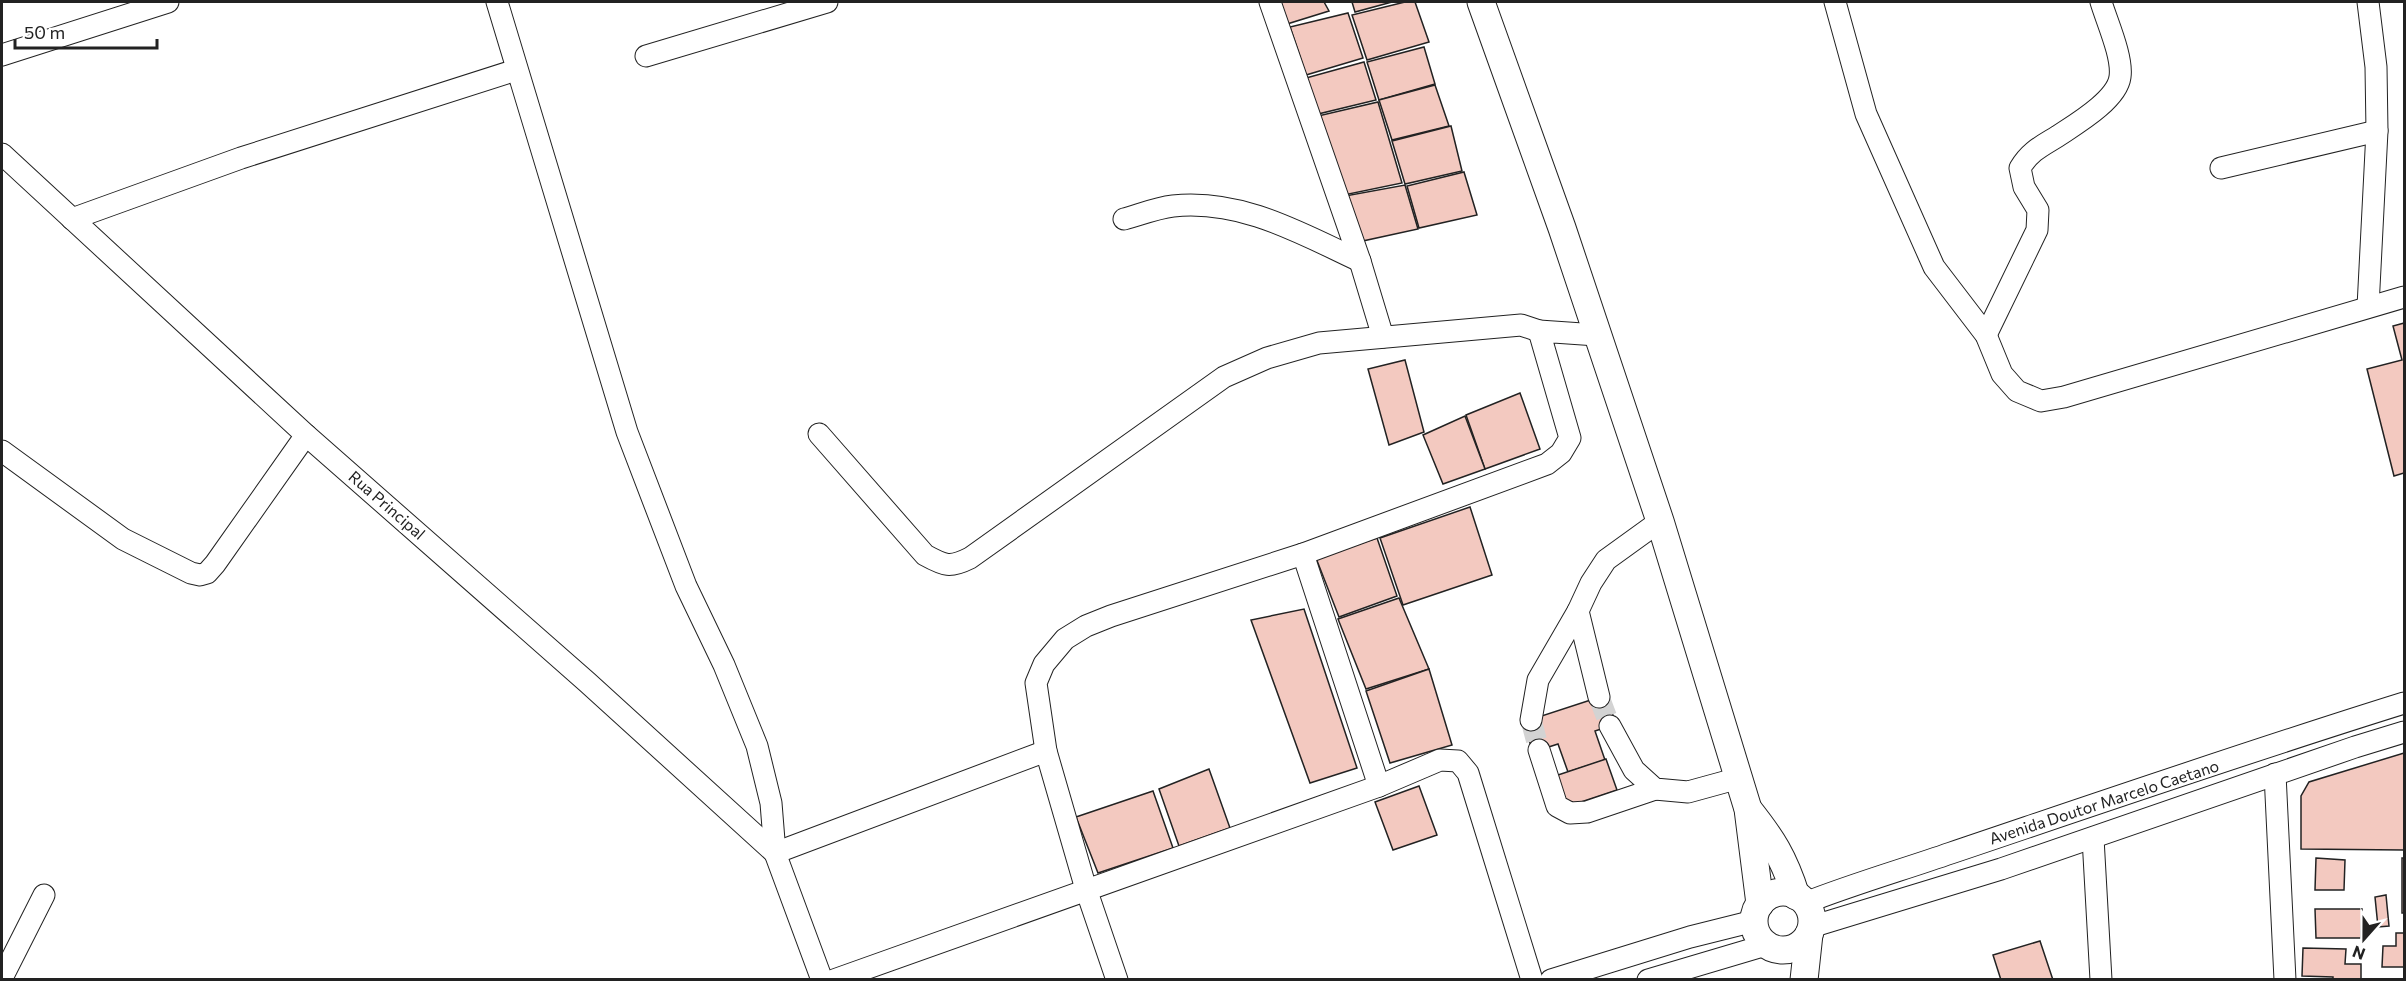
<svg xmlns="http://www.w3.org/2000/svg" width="2406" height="981" font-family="Commissioner,sans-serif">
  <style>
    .building { fill: #f3c9c0; stroke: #222; stroke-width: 1.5 }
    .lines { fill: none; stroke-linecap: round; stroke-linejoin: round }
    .minor-tunnel { stroke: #d3d3d3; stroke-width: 21; stroke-dasharray: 21 10; stroke-linecap: butt }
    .minor-casing { stroke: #222; stroke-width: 23 }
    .major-casing { stroke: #222; stroke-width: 29 }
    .minor { stroke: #fff; stroke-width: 21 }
    .major { stroke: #fff; stroke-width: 27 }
    .labels { text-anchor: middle; stroke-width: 4.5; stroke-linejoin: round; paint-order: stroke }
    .street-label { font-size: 16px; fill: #222; stroke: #fff }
  </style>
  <rect width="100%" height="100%" fill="#fff"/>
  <g class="building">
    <path d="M 1278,2 L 1324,2 L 1329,11 L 1287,24 Z"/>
    <path d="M 1352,2 L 1392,2 L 1355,12 Z"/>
    <path d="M 1405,2 L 1415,2 L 1429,42 L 1367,60 L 1352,15 Z"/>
    <path d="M 1348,13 L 1363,58 L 1306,75 L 1290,27 Z"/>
    <path d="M 1424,47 L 1435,84 L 1379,100 L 1367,62 Z"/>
    <path d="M 1364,62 L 1376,100 L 1318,114 L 1306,78 Z"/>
    <path d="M 1435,85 L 1449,126 L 1392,140 L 1379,100 Z"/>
    <path d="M 1378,102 L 1402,183 L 1344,195 L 1318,116 Z"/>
    <path d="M 1451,126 L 1462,171 L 1405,184 L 1392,141 Z"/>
    <path d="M 1464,172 L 1477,215 L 1419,228 L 1407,186 Z"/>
    <path d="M 1405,185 L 1418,229 L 1358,242 L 1345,196 Z"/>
    <path d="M 2404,323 L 2404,473 L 2394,476 L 2367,369 L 2402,360 L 2393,326 Z"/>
    <path d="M 1405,360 L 1424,432 L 1389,445 L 1368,369 Z"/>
    <path d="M 1520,393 L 1540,449 L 1485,469 L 1466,415 Z"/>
    <path d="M 1465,416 L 1485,469 L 1443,484 L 1423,435 Z"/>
    <path d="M 1470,507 L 1492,575 L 1403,605 L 1380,538 Z"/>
    <path d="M 1377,538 L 1397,596 L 1339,617 L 1316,558 Z"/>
    <path d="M 1399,598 L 1429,669 L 1366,689 L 1338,619 Z"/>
    <path d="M 1304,609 L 1357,768 L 1310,783 L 1251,620 Z"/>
    <path d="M 1429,669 L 1452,745 L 1390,763 L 1366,691 Z"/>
    <path d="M 1606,695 L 1616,724 L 1595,731 L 1605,760 L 1568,772 L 1558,744 L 1533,752 L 1523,722 Z"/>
    <path d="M 2404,753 L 2404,850 L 2301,849 L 2301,796 L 2309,782 Z"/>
    <path d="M 1606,759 L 1617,790 L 1566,807 L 1555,776 Z"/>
    <path d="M 1209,769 L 1230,828 L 1179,846 L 1159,789 Z"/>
    <path d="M 1419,786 L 1437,835 L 1393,850 L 1375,802 Z"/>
    <path d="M 1153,791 L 1173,848 L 1098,873 L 1076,817 Z"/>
    <path d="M 2316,858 L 2345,860 L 2344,890 L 2315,890 Z"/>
    <rect x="2402" y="858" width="2" height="55"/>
    <path d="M 2386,895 L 2389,926 L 2378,927 L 2375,897 Z"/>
    <path d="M 2315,909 L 2362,909 L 2361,938 L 2316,938 Z"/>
    <path d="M 2396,933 L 2404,933 L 2404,967 L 2382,967 L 2383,946 L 2396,946 Z"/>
    <path d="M 2040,941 L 2053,980 L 2001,980 L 1993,955 Z"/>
    <path d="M 2303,948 L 2346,949 L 2345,964 L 2361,964 L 2361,980 L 2333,980 L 2333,977 L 2302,976 Z"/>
  </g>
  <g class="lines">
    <g class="minor-tunnel">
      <path d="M 1599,697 L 1610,726"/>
      <path d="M 1531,720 L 1539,750"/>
    </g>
    <g class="minor-casing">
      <g id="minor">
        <path d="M 497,2 L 627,432 L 686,586 L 724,665 L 757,746 L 771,803 L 775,853 L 822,980"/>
        <path d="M 1270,2 L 1360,261 L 1383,337"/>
        <path d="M 1835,2 L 1866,114 L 1934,267 L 1986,335 L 2002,374 L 2017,391 L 2041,401 L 2064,397 L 2404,297"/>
        <path d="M 2368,2 L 2376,67 L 2377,131 L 2368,307"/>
        <path d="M 2,55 L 168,2"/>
        <path d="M 646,56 L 827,2"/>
        <path d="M 2,154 L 306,435 L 587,682 L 775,853 L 1046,751"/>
        <path d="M 2221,168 L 2377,131"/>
        <path d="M 72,219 L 241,158 L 516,70"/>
        <path d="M 1124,219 C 1139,215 1156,208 1173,206 C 1242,199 1300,233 1360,261"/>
        <path d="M 1986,335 L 2037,230 L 2038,210 L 2024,187 L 2020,168 C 2030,151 2042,146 2058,136 C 2076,124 2117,100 2120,77 C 2123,57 2107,22 2101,2"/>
        <path d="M 819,434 L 925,555 C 945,566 950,568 970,558 L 1224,377 L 1267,358 L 1319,343 L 1521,325 L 1539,331"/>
        <path d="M 2,451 L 123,539 L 191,573 L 200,575 L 207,573 L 215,564 L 306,435"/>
        <path d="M 1303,554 L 1379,786"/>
        <path d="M 1599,697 L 1578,611 L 1591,583 L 1606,560 L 1660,521"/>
        <path d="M 1531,720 L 1538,680 L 1578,611"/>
        <path d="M 1610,726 L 1634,770 L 1655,789 L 1688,792 L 1739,778"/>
        <path d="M 1539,750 L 1557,806 L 1570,813 L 1587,812 L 1655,789"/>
        <path d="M 2275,774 L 2285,980"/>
        <path d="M 2093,838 L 2101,980"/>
        <path d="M 1805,903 C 1853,884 1902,870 1951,853 C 2102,802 2253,750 2404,703"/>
        <path d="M 1811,927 L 2001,869 L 2355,747 L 2404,732"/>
        <path d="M 2,978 L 44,895"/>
        <path d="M 834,980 L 1379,786 L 1440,760 L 1458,761 L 1468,773 L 1532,980"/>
        <path d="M 1117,980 L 1086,889 L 1046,751 L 1036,683 L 1044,664 L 1065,639 L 1086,626 L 1111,616 L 1303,554 L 1547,464 L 1561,453 L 1570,438 L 1539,331 L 1597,335"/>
        <path d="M 1551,980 L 1690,937 L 1754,921"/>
        <path d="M 1648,980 L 1766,945"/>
      </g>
    </g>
    <g class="major-casing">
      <g id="major">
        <path d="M 1481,2 L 1562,228 L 1660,521 L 1748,809 L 1760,904"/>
        <path d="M 1748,809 C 1772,839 1784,858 1796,896"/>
        <circle cx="1783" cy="921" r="29"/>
        <path d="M 1804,980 L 1809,934"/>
      </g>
    </g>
    <use href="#minor" class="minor"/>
    <use href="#major" class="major"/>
  </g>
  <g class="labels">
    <g class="street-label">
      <text transform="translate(387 505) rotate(41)" y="6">Rua Principal</text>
      <text transform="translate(2104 802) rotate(-18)" y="6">Avenida Doutor Marcelo Caetano</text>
    </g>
  </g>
  <rect width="2406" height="981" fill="none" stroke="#222222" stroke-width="6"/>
  <g transform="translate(2364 939) rotate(201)" stroke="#ffffff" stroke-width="4.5" paint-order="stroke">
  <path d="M0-4.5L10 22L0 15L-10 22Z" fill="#222222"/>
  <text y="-9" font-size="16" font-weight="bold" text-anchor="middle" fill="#222222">N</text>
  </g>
  <path d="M15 39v9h142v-9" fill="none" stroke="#222222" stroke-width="3"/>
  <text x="24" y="39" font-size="18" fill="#222222" stroke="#ffffff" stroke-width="4.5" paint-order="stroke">50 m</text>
</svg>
